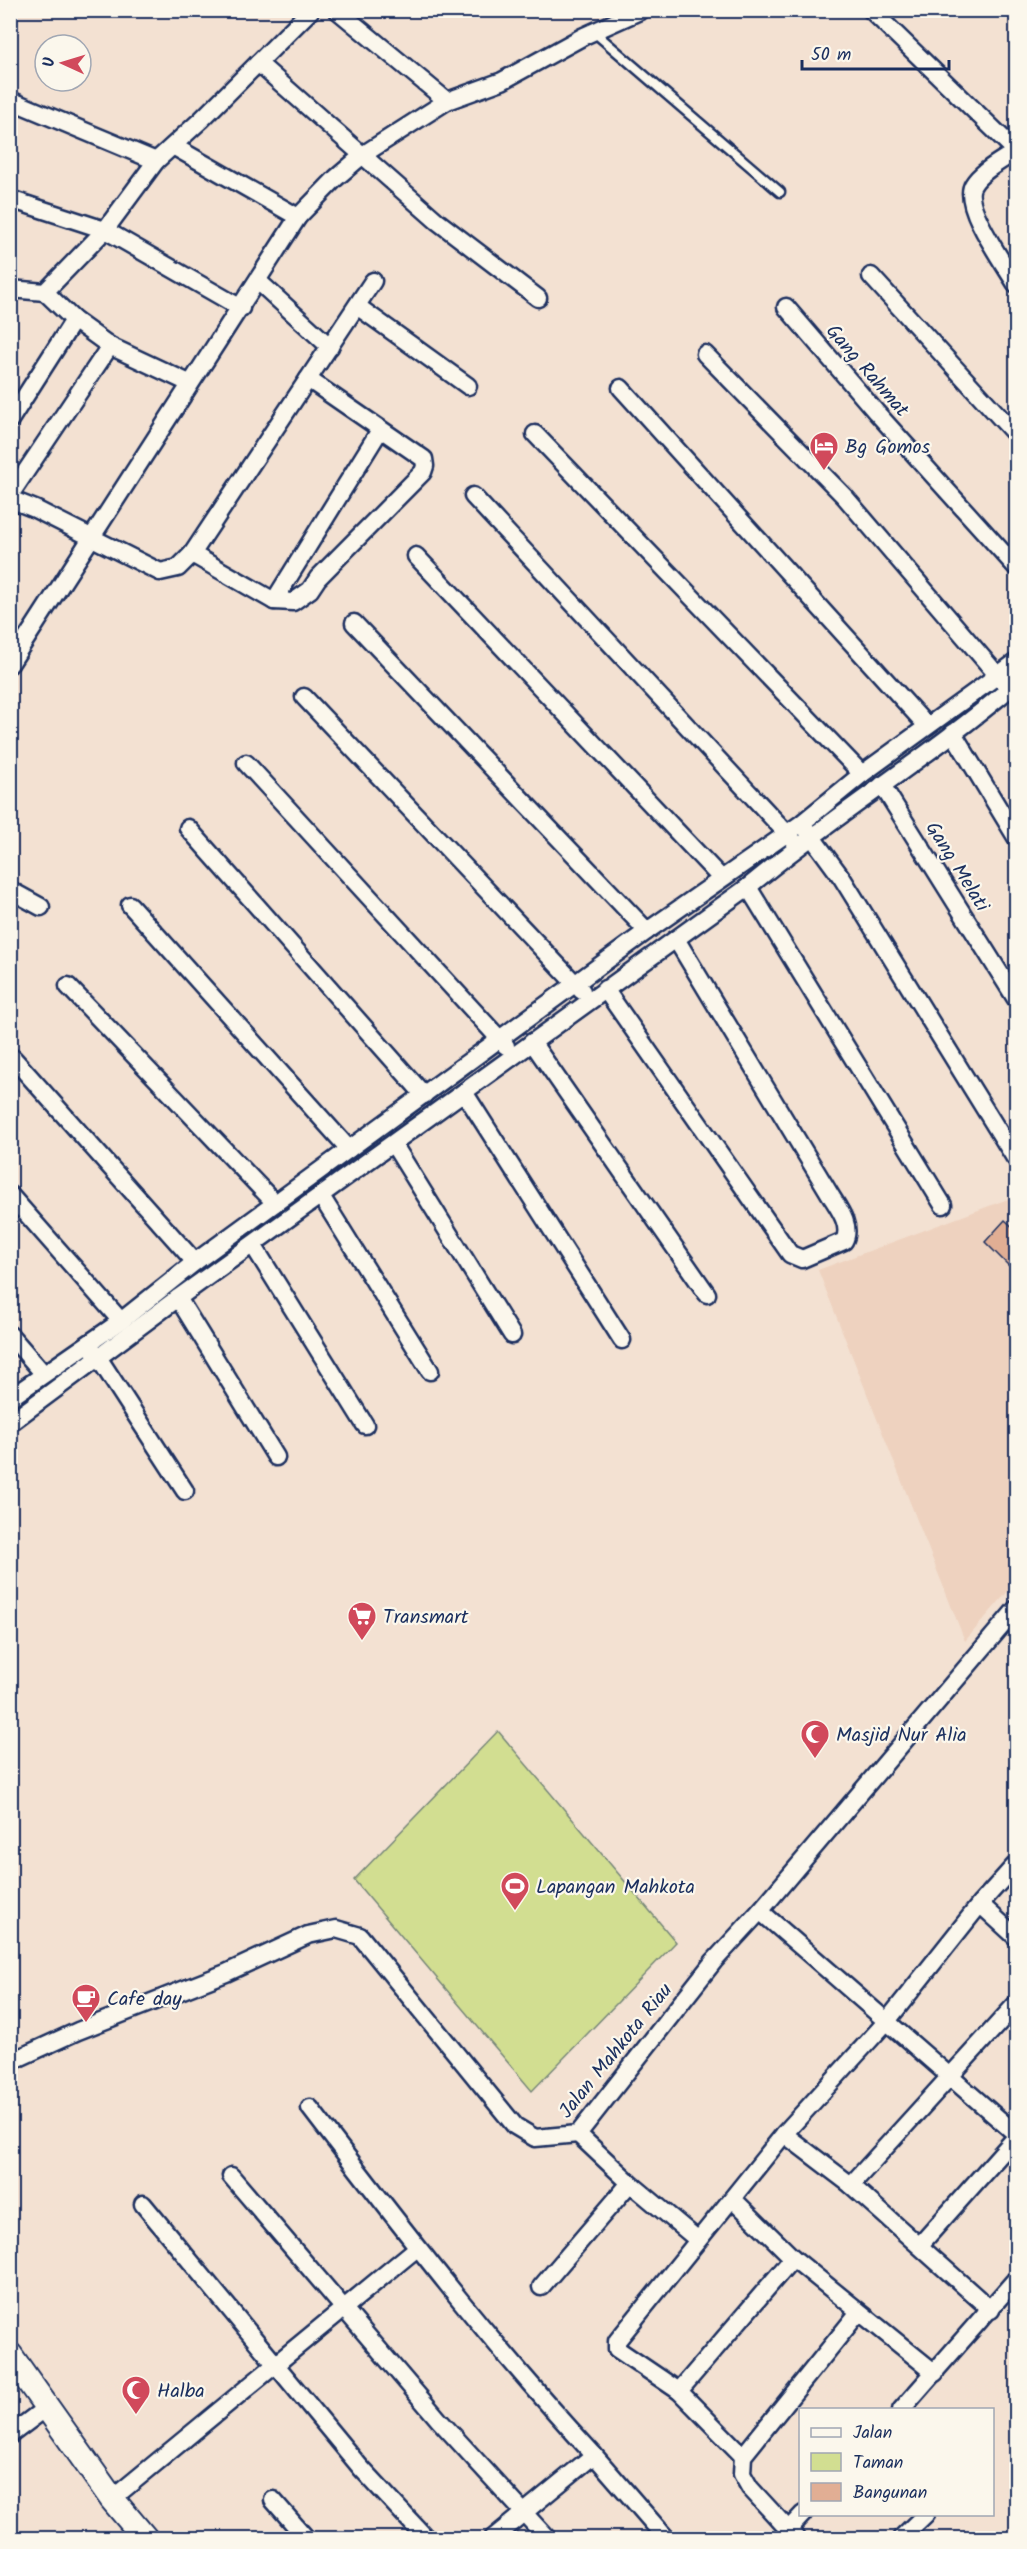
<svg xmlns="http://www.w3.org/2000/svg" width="1027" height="2549" font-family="Kalam,sans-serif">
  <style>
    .built { fill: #eed2bf }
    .green { fill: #d2de91; stroke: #768678; stroke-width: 1.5 }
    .building { fill: #e1ae94; stroke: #1b2f5e; stroke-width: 1.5 }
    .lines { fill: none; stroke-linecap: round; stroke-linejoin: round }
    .service-casing { stroke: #1b2f5e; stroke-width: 13 }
    .minor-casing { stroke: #1b2f5e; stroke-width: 21 }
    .secondary-casing { stroke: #1b2f5e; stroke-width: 28 }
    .service { stroke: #fbf7ec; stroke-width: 8 }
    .minor { stroke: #fbf7ec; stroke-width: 16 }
    .secondary { stroke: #fbf7ec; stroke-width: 24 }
    .labels { text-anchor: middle; stroke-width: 4.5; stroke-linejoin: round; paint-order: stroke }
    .street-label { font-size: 20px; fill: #1b2f5e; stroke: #fbf7ec }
    .poi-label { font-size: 20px; fill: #1b2f5e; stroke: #fbf7ec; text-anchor: start }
  </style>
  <rect width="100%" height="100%" fill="#f3e1d2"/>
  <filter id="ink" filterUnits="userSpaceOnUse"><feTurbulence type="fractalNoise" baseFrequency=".0167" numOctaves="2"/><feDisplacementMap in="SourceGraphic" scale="12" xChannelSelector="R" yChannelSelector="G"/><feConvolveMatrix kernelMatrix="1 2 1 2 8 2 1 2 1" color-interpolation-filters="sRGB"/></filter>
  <g filter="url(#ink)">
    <path class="built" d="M 1016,1196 L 1016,1582 L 965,1641 L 818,1270 Z"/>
    <path class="green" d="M 498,1731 L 676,1942 L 532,2091 L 354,1880 Z"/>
    <path class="building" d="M 1005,1220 L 1017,1231 L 1017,1274 L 985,1242 Z"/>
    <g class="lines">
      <g class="service-casing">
        <path id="service" d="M 594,32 L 780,192"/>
      </g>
      <g class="minor-casing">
        <g id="minor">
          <path d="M 337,10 L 447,101"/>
          <path d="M 871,10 L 1016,151 C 1003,160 981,171 973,185 C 961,204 1005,265 1016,284"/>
          <path d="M 258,63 L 437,221 L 538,298"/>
          <path d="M 10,100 L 156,161"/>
          <path d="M 173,146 L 298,217"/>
          <path d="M 10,199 L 105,230 L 241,308"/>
          <path d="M 871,276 L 1016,435"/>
          <path d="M 258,281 L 330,347"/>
          <path d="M 10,289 L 45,292 L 105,230 L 156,161 L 201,120 L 311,10"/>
          <path d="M 45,292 L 74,320 L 110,346 L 189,383"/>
          <path d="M 357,306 L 468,386"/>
          <path d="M 786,307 L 876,412 L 1016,567"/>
          <path d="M 705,354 L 845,497 L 1005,684"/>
          <path d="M 621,388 L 927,726"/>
          <path d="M 10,420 L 74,320"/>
          <path d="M 535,434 L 862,774"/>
          <path d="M 10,495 L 110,346"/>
          <path d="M 473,496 L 793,840"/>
          <path d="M 10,499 L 35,509 L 160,572 L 178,568 L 192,554 L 373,281"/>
          <path d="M 192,554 L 274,601 L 293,602 L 310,590 L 318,578 L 423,472 L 425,466 L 424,459 L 308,379"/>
          <path d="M 416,556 L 720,877"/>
          <path d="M 274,601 L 380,430"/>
          <path d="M 354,623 L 647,931"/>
          <path d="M 10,664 L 298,217 L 336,178 L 364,154 L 447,101 L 502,81 L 584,36 L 642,10"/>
          <path d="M 304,697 L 582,991"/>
          <path d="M 953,733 L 1016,837"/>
          <path d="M 246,763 L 506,1046"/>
          <path d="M 882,785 L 1016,999"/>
          <path d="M 188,828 L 424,1095"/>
          <path d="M 806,829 L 842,878 L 1015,1158"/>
          <path d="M 748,887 L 943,1205"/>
          <path d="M 10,890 L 41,907"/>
          <path d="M 130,905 L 349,1149"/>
          <path d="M 68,986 L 275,1203"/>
          <path d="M 605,989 L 790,1254 L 802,1259 L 844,1241 C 852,1226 839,1209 831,1196 L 676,939"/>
          <path d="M 532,1042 L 707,1294"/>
          <path d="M 13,1058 L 195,1262"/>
          <path d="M 464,1092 L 622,1340"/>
          <path d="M 394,1145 L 512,1335"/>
          <path d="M 10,1195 L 121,1321"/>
          <path d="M 321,1196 L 430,1371"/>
          <path d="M 253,1245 L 365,1425"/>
          <path d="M 178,1298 L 276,1457"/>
          <path d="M 10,1335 L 43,1373"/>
          <path d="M 94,1351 L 185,1491"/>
          <path d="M 10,1398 L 121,1321 L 195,1262 L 647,931 L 802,823 L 862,774 L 1016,662"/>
          <path d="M 10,1423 L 178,1298 L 748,887 C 834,815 931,756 1016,683"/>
          <path d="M 980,1904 L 1016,1937"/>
          <path d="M 760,1911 L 1016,2134"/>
          <path d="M 10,2062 L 78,2031 L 226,1973 L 308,1935 L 336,1929 L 360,1936 L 515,2126 L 535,2138 L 578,2134 L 714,1961 L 760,1911 L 1016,1609"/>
          <path d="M 310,2108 C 401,2227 492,2345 594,2455"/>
          <path d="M 578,2134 L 630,2183 L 698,2240"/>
          <path d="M 784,2134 L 851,2185 L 991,2310"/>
          <path d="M 231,2176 L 439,2420 L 547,2538"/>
          <path d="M 851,2185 L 1016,2004"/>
          <path d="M 733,2199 L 793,2258 L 935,2373"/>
          <path d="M 143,2204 L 361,2468 L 426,2538"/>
          <path d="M 920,2245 L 1016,2137"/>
          <path d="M 541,2287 L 630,2183"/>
          <path d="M 679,2391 L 793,2258"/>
          <path d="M 901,2410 L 1016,2279"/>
          <path d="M 10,2435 L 46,2408"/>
          <path d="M 743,2456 L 679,2391 L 617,2349 L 617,2341 L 784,2134 L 887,2021 L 980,1904 L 1016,1864"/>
          <path d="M 112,2499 L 417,2248"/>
          <path d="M 273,2500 L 306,2538"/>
          <path d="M 788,2530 L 803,2514"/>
          <path d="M 493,2538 L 594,2455 L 666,2538"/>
          <path d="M 796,2538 L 750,2488 L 742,2474 L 743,2456 L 859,2312"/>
          <path d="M 901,2538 L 926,2514"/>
        </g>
      </g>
      <g class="secondary-casing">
        <path id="secondary" d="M 10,2355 L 112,2499 L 145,2538"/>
      </g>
      <use href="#service" class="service"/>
      <use href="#minor" class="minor"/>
      <use href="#secondary" class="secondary"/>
    </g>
  </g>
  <defs>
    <g id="hotel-pin" transform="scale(1.5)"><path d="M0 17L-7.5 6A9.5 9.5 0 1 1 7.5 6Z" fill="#d1495b" stroke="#fbf7ec"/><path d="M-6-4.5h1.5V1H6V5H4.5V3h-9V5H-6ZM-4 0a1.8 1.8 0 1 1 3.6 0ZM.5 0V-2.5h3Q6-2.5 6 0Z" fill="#fff"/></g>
    <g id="supermarket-pin" transform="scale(1.5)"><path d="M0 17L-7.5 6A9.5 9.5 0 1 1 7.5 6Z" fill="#d1495b" stroke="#fbf7ec"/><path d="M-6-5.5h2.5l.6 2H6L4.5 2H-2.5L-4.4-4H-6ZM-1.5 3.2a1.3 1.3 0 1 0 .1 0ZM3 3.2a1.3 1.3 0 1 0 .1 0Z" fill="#fff"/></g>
    <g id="mosque-pin" transform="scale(1.5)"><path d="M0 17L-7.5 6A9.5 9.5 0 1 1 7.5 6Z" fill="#d1495b" stroke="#fbf7ec"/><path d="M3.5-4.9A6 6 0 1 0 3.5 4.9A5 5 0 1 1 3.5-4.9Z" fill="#fff"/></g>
    <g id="stadium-pin" transform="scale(1.5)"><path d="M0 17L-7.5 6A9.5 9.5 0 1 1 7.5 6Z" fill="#d1495b" stroke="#fbf7ec"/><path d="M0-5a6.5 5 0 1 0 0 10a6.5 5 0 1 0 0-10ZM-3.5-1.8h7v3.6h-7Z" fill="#fff"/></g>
    <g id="cafe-pin" transform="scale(1.5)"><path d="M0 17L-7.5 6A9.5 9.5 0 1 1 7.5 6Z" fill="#d1495b" stroke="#fbf7ec"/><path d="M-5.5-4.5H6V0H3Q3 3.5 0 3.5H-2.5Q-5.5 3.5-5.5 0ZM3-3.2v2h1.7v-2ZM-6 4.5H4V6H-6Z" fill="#fff"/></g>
  </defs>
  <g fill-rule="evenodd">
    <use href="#hotel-pin" x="824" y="446"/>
    <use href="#supermarket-pin" x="362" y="1616"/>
    <use href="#mosque-pin" x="815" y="1734"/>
    <use href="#stadium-pin" x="515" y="1886"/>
    <use href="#cafe-pin" x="86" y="1998"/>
    <use href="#mosque-pin" x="136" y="2390"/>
  </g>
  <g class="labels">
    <g class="street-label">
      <text transform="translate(868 370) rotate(49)" y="7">Gang Rahmat</text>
      <text transform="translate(958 866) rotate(58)" y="7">Gang Melati</text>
      <text transform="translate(615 2050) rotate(-51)" y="7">Jalan Mahkota Riau</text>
    </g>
    <g class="poi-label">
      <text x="845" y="453">Bg Gomos</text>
      <text x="383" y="1623">Transmart</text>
      <text x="836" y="1741">Masjid Nur Alia</text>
      <text x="536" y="1893">Lapangan Mahkota</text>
      <text x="107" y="2005">Cafe day</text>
      <text x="157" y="2397">Halba</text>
    </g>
  </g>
  <rect width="1027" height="2549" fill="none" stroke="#fbf7ec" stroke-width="36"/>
  <rect x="18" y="18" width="991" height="2513" fill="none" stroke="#1b2f5e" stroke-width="2" filter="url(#ink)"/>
  <rect x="799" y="2408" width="195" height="108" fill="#fbf7ec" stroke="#a1a7b3" stroke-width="1.5"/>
  <rect x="811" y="2428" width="30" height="9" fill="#fbf7ec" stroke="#a1a7b3" stroke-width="1.5"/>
  <text x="853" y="2438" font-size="18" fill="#1b2f5e">Jalan</text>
  <rect x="811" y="2453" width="30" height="18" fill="#d2de91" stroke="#a1a7b3" stroke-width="1.5"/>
  <text x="853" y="2468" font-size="18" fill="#1b2f5e">Taman</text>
  <rect x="811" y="2483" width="30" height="18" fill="#e1ae94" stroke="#a1a7b3" stroke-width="1.5"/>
  <text x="853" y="2498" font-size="18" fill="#1b2f5e">Bangunan</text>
  <g transform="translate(63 63) rotate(274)"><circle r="28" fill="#fbf7ec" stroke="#a1a7b3" stroke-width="1.5"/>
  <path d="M0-4.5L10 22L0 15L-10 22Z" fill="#d1495b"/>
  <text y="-9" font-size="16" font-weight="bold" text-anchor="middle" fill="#1b2f5e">U</text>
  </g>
  <path d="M802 60v9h147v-9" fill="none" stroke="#1b2f5e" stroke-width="3"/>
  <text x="811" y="60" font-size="18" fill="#1b2f5e" stroke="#fbf7ec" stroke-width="4.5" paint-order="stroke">50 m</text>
</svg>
